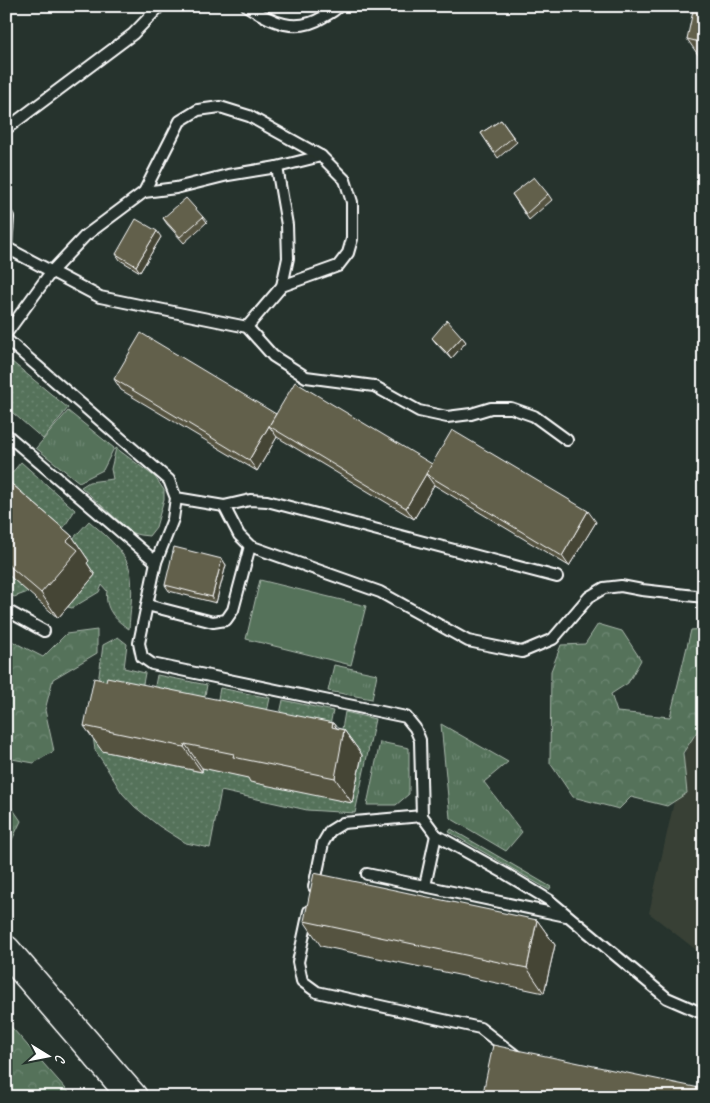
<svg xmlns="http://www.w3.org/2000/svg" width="710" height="1103" font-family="Caveat,sans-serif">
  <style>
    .built { fill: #384136 }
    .grass { fill: url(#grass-dots); stroke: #aab8ac }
    .forest { fill: url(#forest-crowns); stroke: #aab8ac }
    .park { fill: url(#park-tufts); stroke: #aab8ac }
    .pitch { fill: #54725a; stroke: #aab8ac }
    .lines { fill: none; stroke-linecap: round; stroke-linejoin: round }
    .service-casing { stroke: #fff; stroke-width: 14 }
    .primary-casing { stroke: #fff; stroke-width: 31 }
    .service { stroke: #26332d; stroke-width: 10 }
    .primary { stroke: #26332d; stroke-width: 28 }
    .wall { fill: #545341; stroke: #fff }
    .shaded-wall { fill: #454435; stroke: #fff }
    .building { fill: #62614c; stroke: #fff }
  </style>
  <defs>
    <pattern id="grass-dots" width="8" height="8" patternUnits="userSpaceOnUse" patternTransform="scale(1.25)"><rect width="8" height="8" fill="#54725a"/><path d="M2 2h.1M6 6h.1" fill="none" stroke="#6e8773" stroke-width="1.8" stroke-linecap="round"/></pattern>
    <pattern id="forest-crowns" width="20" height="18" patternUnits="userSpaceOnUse" patternTransform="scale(1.25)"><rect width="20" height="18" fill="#54725a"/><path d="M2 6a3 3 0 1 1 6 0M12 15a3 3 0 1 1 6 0" fill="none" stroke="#6e8773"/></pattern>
    <pattern id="park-tufts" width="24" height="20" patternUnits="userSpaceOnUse" patternTransform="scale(1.25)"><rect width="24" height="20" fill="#54725a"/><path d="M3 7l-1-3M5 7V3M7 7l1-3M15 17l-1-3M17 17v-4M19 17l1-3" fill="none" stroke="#6e8773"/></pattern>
  </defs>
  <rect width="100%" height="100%" fill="#26332d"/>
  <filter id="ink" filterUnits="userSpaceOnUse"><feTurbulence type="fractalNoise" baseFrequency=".02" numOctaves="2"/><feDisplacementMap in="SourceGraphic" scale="10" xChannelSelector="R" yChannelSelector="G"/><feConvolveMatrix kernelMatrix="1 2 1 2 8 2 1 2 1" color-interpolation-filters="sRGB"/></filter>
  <g filter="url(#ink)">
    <path class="built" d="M 704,669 L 704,956 L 649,913 Z"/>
    <g class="grass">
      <path d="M 6,357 L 68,408 L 43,439 L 6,407 Z"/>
      <path d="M 116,448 L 155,477 L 164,490 L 164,499 L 156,527 L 149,536 L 140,535 L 132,533 L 81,487 L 89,482 L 113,479 L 111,469 Z"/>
      <path d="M 21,462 L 75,510 L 59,535 L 6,480 Z"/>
      <path d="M 89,521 C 106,536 129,553 131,577 C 133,594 130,612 129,629 C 115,620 104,608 107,591 L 102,585 L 99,592 L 72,608 L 68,607 L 84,566 L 89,561 L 69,543 Z"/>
      <path d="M 6,574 L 6,573 L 28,592 L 14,597 L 6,592 Z"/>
      <path d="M 118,637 L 127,644 L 124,668 L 145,673 L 139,705 L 102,751 L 201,772 L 202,768 L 251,778 L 352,803 L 362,755 L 339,746 L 345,712 L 375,719 L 355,813 L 307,810 L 221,791 L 210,848 L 186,843 L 159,826 L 135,807 L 122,793 L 103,762 L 95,750 L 92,729 L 103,645 Z"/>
      <path d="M 157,675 L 207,685 L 201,717 L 151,707 Z"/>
      <path d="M 220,688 L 270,698 L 263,730 L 214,720 Z"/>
      <path d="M 283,700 L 333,711 L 326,743 L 276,733 Z"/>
      <path d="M 451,829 L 551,887 L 549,890 L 449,832 Z"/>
    </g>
    <g class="forest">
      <path d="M 598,624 L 622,631 L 641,660 L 628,683 L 611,694 L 617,712 L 670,717 L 691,630 L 704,629 L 704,698 L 702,724 L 683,753 L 687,793 L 667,806 L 631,797 L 619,809 L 573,797 L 550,763 L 551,671 L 561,645 L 585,644 Z"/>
      <path d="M 97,630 L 97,653 L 53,679 L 45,710 L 54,751 L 34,763 L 12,759 L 6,751 L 6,638 L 43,657 L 66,634 Z"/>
      <path d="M 6,799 L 21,821 L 10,844 L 6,845 Z"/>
      <path d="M 6,1021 L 73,1097 L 6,1097 Z"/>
    </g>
    <g class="park">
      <path d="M 68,411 L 114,448 L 103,470 L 79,482 L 36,448 Z"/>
      <path d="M 334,665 L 377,674 L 372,699 L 328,691 Z"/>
      <path d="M 441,724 L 508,762 L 484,782 L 522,832 L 506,851 L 450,818 Z"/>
      <path d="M 380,742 L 409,748 L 409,794 L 396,805 L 367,805 Z"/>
    </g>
    <path class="pitch" d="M 260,580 L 366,606 L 351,665 L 246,639 Z"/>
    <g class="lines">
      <g class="service-casing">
        <g id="service">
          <path d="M 247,6 C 271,22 296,34 323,17 C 329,14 335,11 339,6"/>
          <path d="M 6,129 L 133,34 L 160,6"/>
          <path d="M 277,167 L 287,225 L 288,258 L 282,286"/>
          <path d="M 144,192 L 176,188 L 228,175 L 277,167 L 321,156"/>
          <path d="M 6,214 L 8,217 L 6,249"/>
          <path d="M 7,248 L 100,297 L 247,327 L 273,356 L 306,377 L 374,386 L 419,411 L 447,417 L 471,414 L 491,408 L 511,408 L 534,416 L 567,440"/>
          <path d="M 6,334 L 51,272 L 85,236 L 144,192 L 180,121 L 198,110 L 220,107 L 249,116 L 321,156 L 345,180 L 352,202 L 352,239 L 348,253 L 338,266 L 282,286 L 247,327"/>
          <path d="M 6,339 L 169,480 L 176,498 L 173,519 L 156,562 L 139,643 L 142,657 L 152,664 L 406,717 L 415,728 L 420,740 L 422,816 L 436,835 L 506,874 L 549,900 L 667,998 L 704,1014"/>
          <path d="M 6,434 L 156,562"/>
          <path d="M 176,498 L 224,506 L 250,500 L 267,501 L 557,577"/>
          <path d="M 224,506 L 239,535 L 250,546 L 380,592 L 468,641 L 522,652 L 553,639 L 589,597 L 604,588 L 621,586 L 642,590 L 704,597"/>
          <path d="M 147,605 L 213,622 L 226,620 L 233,610 L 250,546"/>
          <path d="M 6,610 L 44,631"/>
          <path d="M 367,874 L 566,916"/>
          <path d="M 425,886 L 436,835"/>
          <path d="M 314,887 L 323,843 L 330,831 L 343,823 L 422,816"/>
          <path d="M 309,911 L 298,962 L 302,981 L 317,992 L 480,1028 L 515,1055"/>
        </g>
      </g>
      <g class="primary-casing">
        <path id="primary" d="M 6,950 L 133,1097"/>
      </g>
      <use href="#service" class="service"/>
      <use href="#primary" class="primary"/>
    </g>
    <g class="wall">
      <path d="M 704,6 L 704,59 L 701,59 L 687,39 Z"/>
      <path d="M 501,120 L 517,142 L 498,158 L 481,133 Z"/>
      <path d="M 512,194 L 548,194 L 552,200 L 529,220 Z"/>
      <path d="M 203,217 L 207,222 L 184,243 L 167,224 L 163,218 Z"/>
      <path d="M 161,237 L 140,272 L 120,260 L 116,254 Z"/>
      <path d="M 462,337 L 466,342 L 451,359 L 436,343 L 432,338 Z"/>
      <path d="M 114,379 L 276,414 L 432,464 L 596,522 L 569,566 L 434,485 L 414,519 L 277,437 L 257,471 L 121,390 Z"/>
      <path d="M 6,479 L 72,536 L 89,561 L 87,563 L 95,575 L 58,618 L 6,573 Z"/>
      <path d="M 222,559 L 226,565 L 216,603 L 169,591 L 165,585 Z"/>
      <path d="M 333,723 L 337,728 L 344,730 L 362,755 L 352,803 L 250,782 L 248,778 L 202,768 L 202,772 L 102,751 L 84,726 Z"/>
      <path d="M 537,920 L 555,945 L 544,993 L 321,946 L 304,921 Z"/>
      <path d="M 483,1093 L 704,1097 L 486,1097 Z"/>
    </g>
    <g class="shaded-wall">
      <path d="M 157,231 L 161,237 L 140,272 L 136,266 Z"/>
      <path d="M 462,337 L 466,342 L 451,359 L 447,353 Z"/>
      <path d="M 269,426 L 277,437 L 257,471 L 249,460 Z"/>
      <path d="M 426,474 L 434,485 L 414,519 L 406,508 Z"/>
      <path d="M 588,511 L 596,522 L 569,566 L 562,556 Z"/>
      <path d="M 72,536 L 89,561 L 87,563 L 95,575 L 58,618 L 41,593 L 67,541 Z"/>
      <path d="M 222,559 L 226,565 L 216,603 L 212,597 Z"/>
      <path d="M 333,723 L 343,737 L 344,730 L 362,755 L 352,803 L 335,778 L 332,727 Z"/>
      <path d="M 185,744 L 202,768 L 202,772 L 184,747 Z"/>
      <path d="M 537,920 L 555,945 L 544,993 L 527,968 Z"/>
    </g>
    <g class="building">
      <path d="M 694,6 L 704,6 L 704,43 L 687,39 Z"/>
      <path d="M 501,120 L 513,137 L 494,153 L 481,133 Z"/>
      <path d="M 534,177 L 548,194 L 526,214 L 512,194 Z"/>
      <path d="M 186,198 L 203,217 L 180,237 L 163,218 Z"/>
      <path d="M 136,219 L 157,231 L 136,266 L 116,254 Z"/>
      <path d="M 447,320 L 462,337 L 447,353 L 432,338 Z"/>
      <path d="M 141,333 L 276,414 L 249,460 L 114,379 Z"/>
      <path d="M 295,382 L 432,464 L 406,508 L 269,426 Z"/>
      <path d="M 452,430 L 588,511 L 562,556 L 426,474 Z"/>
      <path d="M 6,479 L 72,536 L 67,541 L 78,550 L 41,593 L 6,563 Z"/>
      <path d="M 174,547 L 222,559 L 212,597 L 165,585 Z"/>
      <path d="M 107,677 L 333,723 L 332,727 L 344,730 L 335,778 L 233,757 L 234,754 L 185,744 L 184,747 L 84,726 L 94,678 L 106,681 Z"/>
      <path d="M 314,873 L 537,920 L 527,968 L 304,921 Z"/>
      <path d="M 493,1045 L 704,1089 L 704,1097 L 500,1097 L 483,1093 Z"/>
    </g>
  </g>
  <rect width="710" height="1103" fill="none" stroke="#26332d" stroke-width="25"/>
  <rect x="12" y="12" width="685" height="1078" fill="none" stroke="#fff" stroke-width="2" filter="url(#ink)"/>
  <g transform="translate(48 1056) rotate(100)" stroke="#26332d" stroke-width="4" paint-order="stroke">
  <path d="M0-4L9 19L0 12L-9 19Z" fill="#ffffff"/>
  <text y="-8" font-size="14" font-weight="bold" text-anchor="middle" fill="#ffffff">С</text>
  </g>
</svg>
